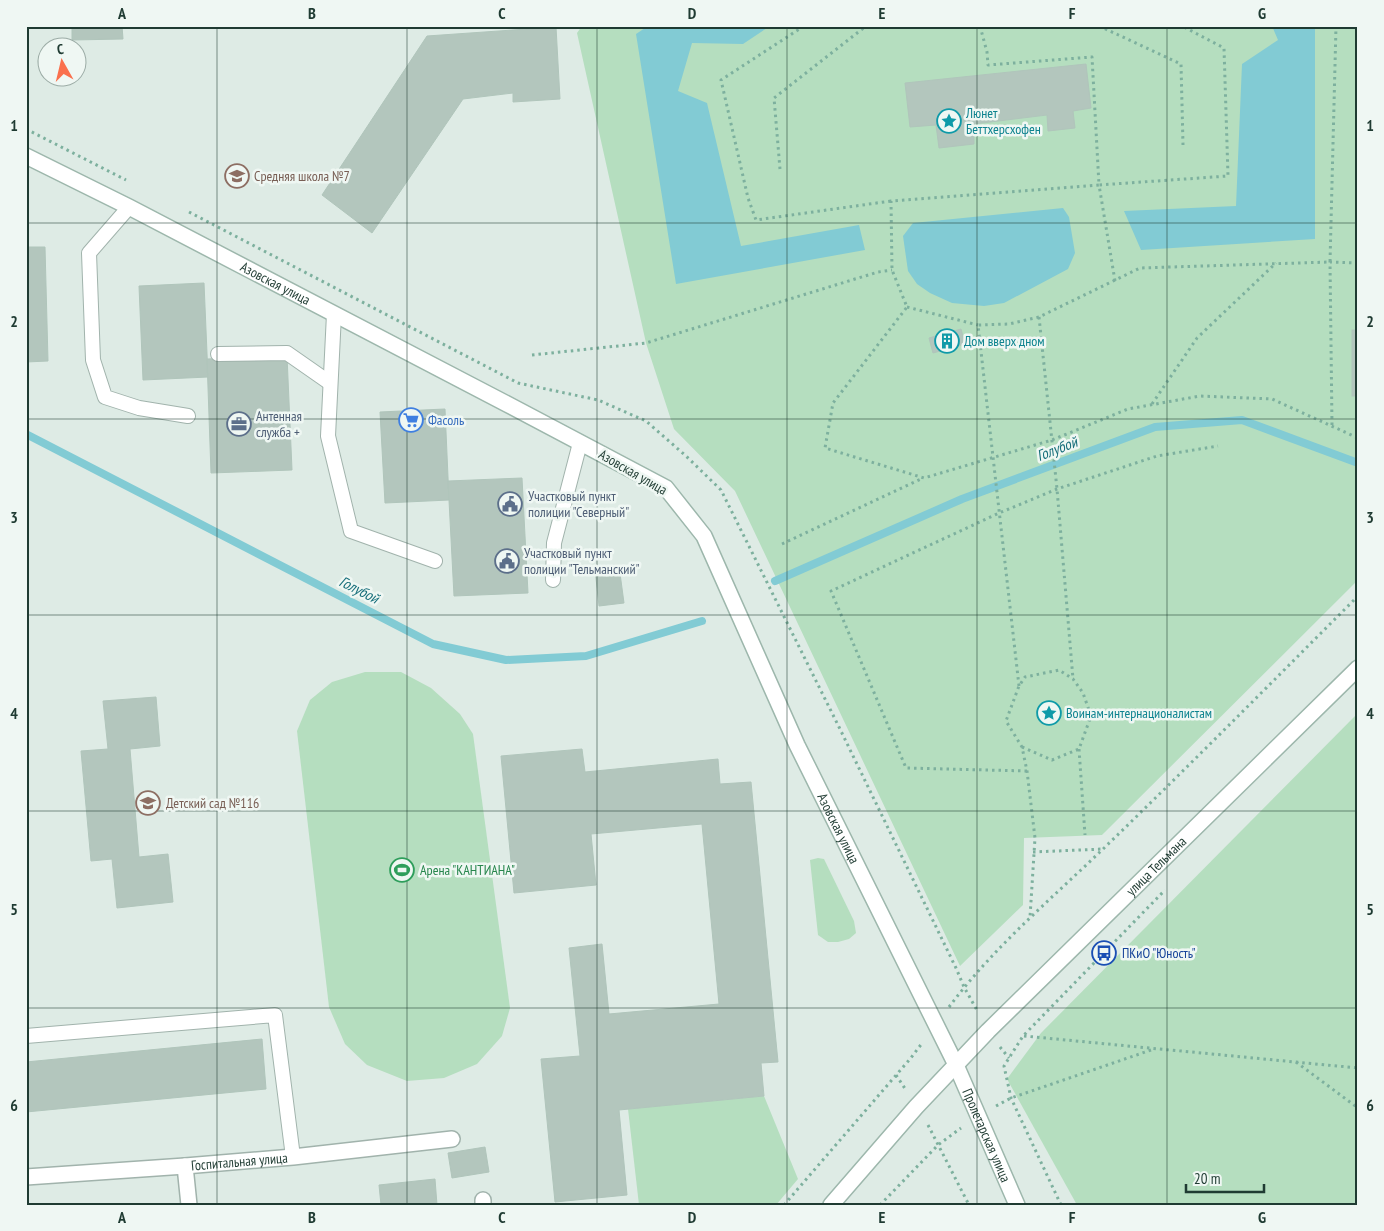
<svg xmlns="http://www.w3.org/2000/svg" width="1384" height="1231" font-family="'PT Sans Narrow',sans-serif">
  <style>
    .green { fill: #b5debf }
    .water { fill: #82cbd4 }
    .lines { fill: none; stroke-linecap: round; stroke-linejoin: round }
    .stream { stroke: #82cbd4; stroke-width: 8 }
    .building { fill: #b3c6bd; stroke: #b0c5bb }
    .service-casing { stroke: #a1b3ac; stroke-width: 16 }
    .minor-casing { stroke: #a1b3ac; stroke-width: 18 }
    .secondary-casing { stroke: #9db7ac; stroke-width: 18 }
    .path { stroke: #7db09e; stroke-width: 3; stroke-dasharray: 2.5 4; stroke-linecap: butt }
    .service { stroke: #fff; stroke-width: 14 }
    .minor { stroke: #fff; stroke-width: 15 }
    .secondary { stroke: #fff; stroke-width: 15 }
    .grid { fill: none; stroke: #1f3b32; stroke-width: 1; stroke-opacity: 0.55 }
    .labels { text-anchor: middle; stroke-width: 5; stroke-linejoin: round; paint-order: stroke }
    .culture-label { font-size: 14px; fill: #0d838f; stroke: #eff7f3; text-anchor: start }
    .education-label { font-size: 14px; fill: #785e54; stroke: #eff7f3; text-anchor: start }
    .street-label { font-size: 14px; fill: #1f3b32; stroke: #eff7f3 }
    .service-label { font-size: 14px; fill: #4e5e75; stroke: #eff7f3; text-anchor: start }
    .shop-label { font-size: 14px; fill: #366cbe; stroke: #eff7f3; text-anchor: start }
    .leisure-label { font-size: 14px; fill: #27864d; stroke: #eff7f3; text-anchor: start }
    .transit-label { font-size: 14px; fill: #164399; stroke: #eff7f3; text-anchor: start }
    .water-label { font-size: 15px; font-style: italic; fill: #166e7a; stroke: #eff7f3 }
    .neatline { fill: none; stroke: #1f3b32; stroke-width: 2 }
    .grid-label { font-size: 16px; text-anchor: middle; font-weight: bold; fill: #1f3b32 }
  </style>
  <rect width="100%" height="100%" fill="#deebe5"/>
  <g class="green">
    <path d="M 582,26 L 1358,26 L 1358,580 L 1102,835 L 1024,838 L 1023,905 L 960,966 L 735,491 L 674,429 L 646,343 L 577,33 Z"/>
    <path d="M 365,672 L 401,672 L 431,688 L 460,714 L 473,734 L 510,1008 L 502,1036 L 477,1064 L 444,1078 L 407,1081 L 367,1065 L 345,1044 L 329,1007 L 297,731 L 310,700 L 332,682 Z"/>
    <path d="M 1358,713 L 1358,1205 L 1077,1205 L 1007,1079 L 1041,1033 Z"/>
    <path d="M 818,858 L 824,859 L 854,921 L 856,933 L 849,939 L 838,942 L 828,942 L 818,935 L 810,860 Z"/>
    <path d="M 764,1096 L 798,1179 L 776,1205 L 639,1205 L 628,1109 Z"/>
  </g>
  <g class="water">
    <path d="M 648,26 L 770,26 L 743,44 L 692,43 L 678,91 L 707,103 L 741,246 L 859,225 L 865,250 L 676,284 L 636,34 Z"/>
    <path d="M 1272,26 L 1315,26 L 1315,239 L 1141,250 L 1124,211 L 1236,206 L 1242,64 L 1278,40 Z"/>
    <path d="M 1063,208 L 1069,217 L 1075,253 L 1068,269 L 1004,303 L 984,306 L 952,303 L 930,293 L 917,284 L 908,271 L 903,236 L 913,223 Z"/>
  </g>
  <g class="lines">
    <g class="stream">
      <path d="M 26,434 L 433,644 L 506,660 L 586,656 L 702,621"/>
      <path d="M 775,581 L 962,499 L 1155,427 L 1242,420 L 1358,463"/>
    </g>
  </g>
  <g class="building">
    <path d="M 72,26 L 122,26 L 123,39 L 72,40 Z"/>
    <path d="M 556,27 L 560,99 L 513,102 L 513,93 L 463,99 L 372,233 L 322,195 L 427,36 Z"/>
    <path d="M 1086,64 L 1091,108 L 1073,111 L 1075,128 L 1048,131 L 1047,115 L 974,124 L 974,144 L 939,148 L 936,125 L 910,127 L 905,83 Z"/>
    <path d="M 26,247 L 45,247 L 48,361 L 26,362 Z"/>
    <path d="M 204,283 L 208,377 L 143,380 L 139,286 Z"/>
    <path d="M 961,329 L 965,344 L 933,353 L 929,338 Z"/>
    <rect x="1352" y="330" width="6" height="66"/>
    <path d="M 287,356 L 292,470 L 211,473 L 207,359 Z"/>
    <path d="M 445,409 L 449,500 L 385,503 L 380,412 Z"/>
    <path d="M 522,478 L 528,593 L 454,596 L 448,481 Z"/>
    <path d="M 619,566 L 624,603 L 599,606 L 595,569 Z"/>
    <path d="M 156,697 L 160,746 L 130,749 L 139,857 L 168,854 L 173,902 L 117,908 L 112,859 L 91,861 L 81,751 L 108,749 L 103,701 Z"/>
    <path d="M 582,749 L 585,772 L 718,759 L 720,784 L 751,782 L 778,1062 L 761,1063 L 764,1096 L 619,1110 L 627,1195 L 555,1202 L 541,1059 L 580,1056 L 569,948 L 602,944 L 609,1014 L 719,1004 L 702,824 L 591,834 L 596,885 L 514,893 L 501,756 Z"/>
    <path d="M 262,1039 L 266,1089 L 26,1112 L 26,1062 Z"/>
    <path d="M 485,1147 L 489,1172 L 452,1178 L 448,1153 Z"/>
    <path d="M 435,1179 L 437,1205 L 381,1205 L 379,1185 Z"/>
  </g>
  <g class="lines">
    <g class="service-casing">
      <g id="service">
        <path d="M 129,207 L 89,253 L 93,360 L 105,397 L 139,408 L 188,416"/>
        <path d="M 334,314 L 328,436 L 351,531 L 435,561"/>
        <path d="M 218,354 L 287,353 L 330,383"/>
        <path d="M 553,580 L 554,543 L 580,443"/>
        <path d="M 26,1036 L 275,1015 L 293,1157"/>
      </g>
    </g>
    <g class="minor-casing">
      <g id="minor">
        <path d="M 185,1166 L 189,1205"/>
        <path id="s1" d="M 26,1177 L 185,1166 L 293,1157 L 452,1139"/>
        <path d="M 483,1200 L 483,1205"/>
      </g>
    </g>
    <g class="secondary-casing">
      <g id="secondary">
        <path id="s2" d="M 26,156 L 129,207 L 507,404 L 666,488 L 704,536 L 797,745 L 956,1065 L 1017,1205"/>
        <path id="s3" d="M 831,1205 L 916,1107 L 988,1031 L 1358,668"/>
      </g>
    </g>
    <g class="path">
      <path d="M 804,26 L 721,80 L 748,198 L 756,220 L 891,201"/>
      <path d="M 980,26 L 987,52 L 988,65 L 1092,57 L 1099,185 L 1228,176 L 1224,48 L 1182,26"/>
      <path d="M 1099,26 L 1181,64 L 1183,145"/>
      <path d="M 26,129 L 126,180"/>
      <path d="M 780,169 L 774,98 L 866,26"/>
      <path d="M 189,212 L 518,383 L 598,400 L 646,421 L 686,456 L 721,490 L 839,727 L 956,968 L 964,987 L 978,1012"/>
      <path d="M 1115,281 L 1099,185 L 891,201 L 892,270 L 907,307 L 833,403 L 825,448 L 924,478 L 1052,440 L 1128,409 L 1200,396 L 1272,399 L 1358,438"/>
      <path d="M 907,307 L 978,325"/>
      <path d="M 1039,317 L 1057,489 L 1073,679"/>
      <path d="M 532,355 L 646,343 L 878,272 L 892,270"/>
      <path d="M 1152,404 L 1197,338 L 1276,263"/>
      <path d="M 1332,425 L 1330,262 L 1358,263"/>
      <path d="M 782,544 L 923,478"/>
      <path d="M 1019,686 L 978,325 L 1009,324 L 1039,317 L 1140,268 L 1330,262 L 1336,26"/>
      <path d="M 1022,747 L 1052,760 L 1079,749 L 1091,716 L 1083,693 L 1073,679 L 1059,670 L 1025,677 L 1019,686 L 1006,721 L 1022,747 L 1027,771 L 1035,838 L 1030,917"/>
      <path d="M 1079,749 L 1085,835"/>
      <path d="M 1027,771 L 906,768 L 831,591 L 999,513 L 1057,489 L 1157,456 L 1218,446"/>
      <path d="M 1033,852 L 1103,849"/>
      <path d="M 949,1007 C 993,948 1050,900 1102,850 C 1189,766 1273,681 1358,596"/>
      <path d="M 1024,1036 L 1358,1068"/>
      <path d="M 1000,1047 L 1009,1058"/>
      <path d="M 1296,1062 L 1358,1108"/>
      <path d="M 896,1075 L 906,1090"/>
      <path d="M 996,1106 L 1011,1098 L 1154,1049"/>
      <path d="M 928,1125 L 969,1205"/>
      <path d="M 784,1205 L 910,1059 L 923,1042"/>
      <path d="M 880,1205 L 938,1145 L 961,1128"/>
      <path d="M 1061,1205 L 1011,1098 L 1004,1066 L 1023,1036 L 1165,890"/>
    </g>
    <use href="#service" class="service"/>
    <use href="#minor" class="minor"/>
    <use href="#secondary" class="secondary"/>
  </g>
  <path class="grid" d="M 217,26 L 217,1205M 407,26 L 407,1205M 597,26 L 597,1205M 787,26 L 787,1205M 977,26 L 977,1205M 1167,26 L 1167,1205M 26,223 L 1358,223M 26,419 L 1358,419M 26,615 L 1358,615M 26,811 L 1358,811M 26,1008 L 1358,1008"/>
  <defs>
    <g id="sight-ring" transform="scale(1.25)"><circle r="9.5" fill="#eff7f3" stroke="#0f9aa8" stroke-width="1.5"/><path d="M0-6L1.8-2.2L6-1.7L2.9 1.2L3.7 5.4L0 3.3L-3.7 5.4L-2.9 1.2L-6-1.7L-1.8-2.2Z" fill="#0f9aa8"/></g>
    <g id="school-ring" transform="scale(1.25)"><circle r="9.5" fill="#eff7f3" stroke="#8d6e63" stroke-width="1.5"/><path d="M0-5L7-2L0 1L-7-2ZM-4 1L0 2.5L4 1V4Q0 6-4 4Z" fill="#8d6e63"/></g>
    <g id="building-ring" transform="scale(1.25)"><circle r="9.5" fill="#eff7f3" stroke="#0f9aa8" stroke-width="1.5"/><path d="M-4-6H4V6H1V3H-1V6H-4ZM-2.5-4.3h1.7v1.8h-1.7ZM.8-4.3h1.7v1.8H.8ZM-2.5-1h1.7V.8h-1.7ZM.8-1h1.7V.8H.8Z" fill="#0f9aa8"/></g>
    <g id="supermarket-ring" transform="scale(1.25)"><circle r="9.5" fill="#eff7f3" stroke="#3f7fe0" stroke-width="1.5"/><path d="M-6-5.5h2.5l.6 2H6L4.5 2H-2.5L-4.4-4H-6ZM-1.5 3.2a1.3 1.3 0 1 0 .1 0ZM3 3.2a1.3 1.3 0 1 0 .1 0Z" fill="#3f7fe0"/></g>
    <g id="office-ring" transform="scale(1.25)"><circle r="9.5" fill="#eff7f3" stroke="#5c6f8a" stroke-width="1.5"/><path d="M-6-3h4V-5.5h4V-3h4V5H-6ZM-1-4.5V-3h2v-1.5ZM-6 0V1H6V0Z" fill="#5c6f8a"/></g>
    <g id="civic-ring" transform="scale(1.25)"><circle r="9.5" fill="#eff7f3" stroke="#5c6f8a" stroke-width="1.5"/><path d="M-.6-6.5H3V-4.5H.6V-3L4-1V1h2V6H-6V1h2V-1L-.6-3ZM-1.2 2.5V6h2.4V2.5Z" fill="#5c6f8a"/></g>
    <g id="stadium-ring" transform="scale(1.25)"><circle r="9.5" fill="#eff7f3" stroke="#2e9e5b" stroke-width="1.5"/><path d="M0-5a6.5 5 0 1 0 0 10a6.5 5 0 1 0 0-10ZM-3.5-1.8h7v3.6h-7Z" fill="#2e9e5b"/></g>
    <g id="bus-ring" transform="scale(1.25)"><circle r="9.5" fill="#eff7f3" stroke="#1a4fb4" stroke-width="1.5"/><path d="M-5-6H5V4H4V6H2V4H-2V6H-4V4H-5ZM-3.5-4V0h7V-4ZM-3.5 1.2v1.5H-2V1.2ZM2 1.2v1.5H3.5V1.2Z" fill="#1a4fb4"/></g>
  </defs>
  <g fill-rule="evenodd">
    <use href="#sight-ring" x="949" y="121"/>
    <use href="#school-ring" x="237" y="176"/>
    <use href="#building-ring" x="947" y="341"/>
    <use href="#supermarket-ring" x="411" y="420"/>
    <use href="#office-ring" x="239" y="424"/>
    <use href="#civic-ring" x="510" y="504"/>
    <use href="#civic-ring" x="507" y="561"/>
    <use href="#sight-ring" x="1049" y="713"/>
    <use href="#school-ring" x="148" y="803"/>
    <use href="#stadium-ring" x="402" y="870"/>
    <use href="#bus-ring" x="1104" y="953"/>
  </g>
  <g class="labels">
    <g class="culture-label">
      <text x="966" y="118">Люнет<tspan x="966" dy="16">Беттхерсхофен</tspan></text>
      <text x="964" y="346">Дом вверх дном</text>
      <text x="1066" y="718">Воинам-интернационалистам</text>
    </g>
    <g class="education-label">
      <text x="254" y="181">Средняя школа №7</text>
      <text x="166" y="808">Детский сад №116</text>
    </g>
    <g class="street-label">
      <text dy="5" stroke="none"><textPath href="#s2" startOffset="280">Азовская улица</textPath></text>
      <text transform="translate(633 472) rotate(30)" y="5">Азовская улица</text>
      <text dy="5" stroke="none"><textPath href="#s2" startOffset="1104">Азовская улица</textPath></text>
      <text dy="5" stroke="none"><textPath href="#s3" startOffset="470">улица Тельмана</textPath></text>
      <text dy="5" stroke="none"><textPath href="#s2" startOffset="1445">Пролетарская улица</textPath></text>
      <text dy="5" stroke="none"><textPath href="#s1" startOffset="214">Госпитальная улица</textPath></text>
    </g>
    <g class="service-label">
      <text x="256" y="421">Антенная<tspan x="256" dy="16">служба +</tspan></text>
      <text x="528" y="501">Участковый пункт<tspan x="528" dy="16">полиции "Северный"</tspan></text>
      <text x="524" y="558">Участковый пункт<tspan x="524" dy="16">полиции "Тельманский"</tspan></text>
    </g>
    <g class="shop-label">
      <text x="428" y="425">Фасоль</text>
    </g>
    <g class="leisure-label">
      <text x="420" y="875">Арена "КАНТИАНА"</text>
    </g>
    <g class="transit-label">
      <text x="1122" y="958">ПКиО "Юность"</text>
    </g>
    <g class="water-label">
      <text transform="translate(1057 449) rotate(-21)" y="5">Голубой</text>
      <text transform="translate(359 590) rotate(27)" y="5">Голубой</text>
    </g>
  </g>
  <rect width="1384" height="1231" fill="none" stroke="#eff7f3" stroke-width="55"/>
  <g transform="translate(62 62) rotate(352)"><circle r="24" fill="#eff7f3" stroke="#9caca6"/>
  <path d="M0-4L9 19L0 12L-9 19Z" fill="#fa704d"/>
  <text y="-8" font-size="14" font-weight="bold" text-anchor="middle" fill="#1f3b32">С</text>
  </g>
  <path d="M1186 1184v8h78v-8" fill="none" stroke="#1f3b32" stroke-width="2.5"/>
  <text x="1194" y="1184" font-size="15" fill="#1f3b32" stroke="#eff7f3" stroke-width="4" paint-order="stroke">20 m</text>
  <rect x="28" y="28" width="1328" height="1176" class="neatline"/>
  <g class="grid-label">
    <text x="122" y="19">A</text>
    <text x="312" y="19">B</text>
    <text x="502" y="19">C</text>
    <text x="692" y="19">D</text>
    <text x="882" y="19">E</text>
    <text x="1072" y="19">F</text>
    <text x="1262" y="19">G</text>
    <text x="14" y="131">1</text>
    <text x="1370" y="131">1</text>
    <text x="14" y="327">2</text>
    <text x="1370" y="327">2</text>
    <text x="14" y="523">3</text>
    <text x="1370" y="523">3</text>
    <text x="14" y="719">4</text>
    <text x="1370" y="719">4</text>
    <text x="14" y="915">5</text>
    <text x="1370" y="915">5</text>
    <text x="14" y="1111">6</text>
    <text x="1370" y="1111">6</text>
    <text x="122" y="1223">A</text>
    <text x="312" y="1223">B</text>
    <text x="502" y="1223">C</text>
    <text x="692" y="1223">D</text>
    <text x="882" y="1223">E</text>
    <text x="1072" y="1223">F</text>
    <text x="1262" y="1223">G</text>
  </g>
</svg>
